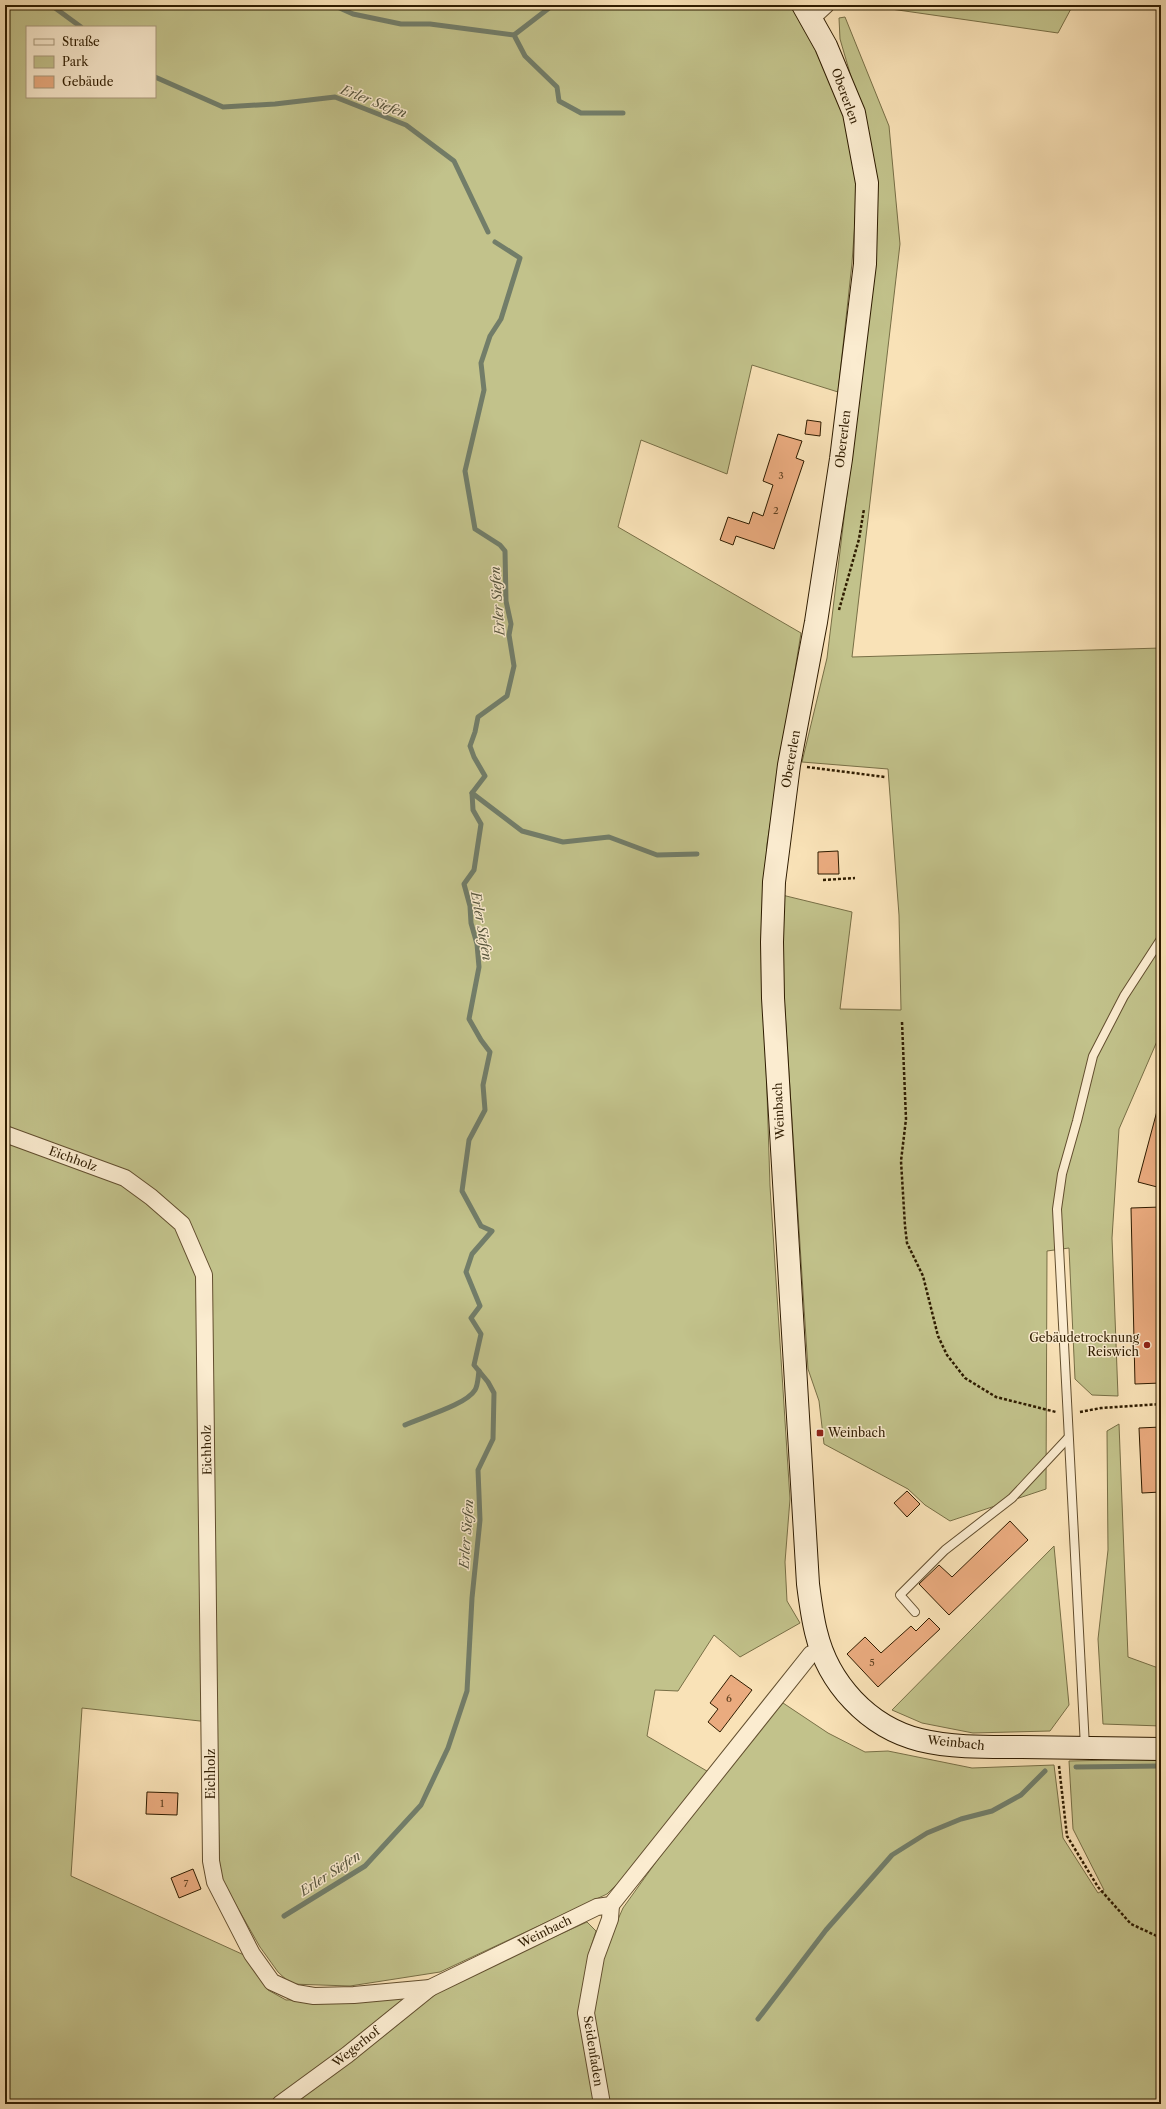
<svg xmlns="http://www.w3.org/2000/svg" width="1166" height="2109" font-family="'Libre Caslon Text',serif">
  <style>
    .green { fill: #c2c28b; stroke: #786f46; fill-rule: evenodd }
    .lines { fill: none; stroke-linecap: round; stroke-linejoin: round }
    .stream { stroke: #727d69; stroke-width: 5 }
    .building { fill: #eaab7f; stroke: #2f1c00 }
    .lane-casing { stroke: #624e2e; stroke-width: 10 }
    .street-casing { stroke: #624e2e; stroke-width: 18 }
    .secondary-casing { stroke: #2f1c00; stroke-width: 24 }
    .path { stroke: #2f1c00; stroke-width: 2.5; stroke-dasharray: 3 2; stroke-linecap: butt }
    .lane { stroke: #fbecd0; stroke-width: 8 }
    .street { stroke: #fbecd0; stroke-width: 16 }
    .secondary { stroke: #fbecd0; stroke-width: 22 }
    .poi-dot { fill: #8f2418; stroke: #fbecd0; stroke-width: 1.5 }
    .labels { text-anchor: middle; stroke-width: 3; stroke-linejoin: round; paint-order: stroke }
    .number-label { font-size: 10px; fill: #5e4020 }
    .street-label { font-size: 12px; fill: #2f1c00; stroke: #fbecd0 }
    .poi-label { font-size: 12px; fill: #2f1c00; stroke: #fbecd0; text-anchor: end }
    .water-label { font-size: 13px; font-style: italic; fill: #56553d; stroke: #fbecd0 }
  </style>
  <rect width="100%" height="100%" fill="#f9e2b7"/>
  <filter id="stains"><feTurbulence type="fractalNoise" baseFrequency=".005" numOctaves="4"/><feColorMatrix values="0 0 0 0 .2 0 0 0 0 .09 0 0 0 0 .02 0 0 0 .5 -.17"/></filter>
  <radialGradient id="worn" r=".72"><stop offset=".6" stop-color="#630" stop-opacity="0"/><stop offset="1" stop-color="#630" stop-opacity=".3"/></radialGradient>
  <g class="green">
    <path d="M 5,5 L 795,5 L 846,109 L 858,179 L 852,263 L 838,392 L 752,365 L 727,474 L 641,440 L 618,527 L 801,633 L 767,844 L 763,969 L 770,1186 L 790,1499 L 785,1562 L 787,1601 L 800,1623 L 740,1657 L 714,1635 L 678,1691 L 655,1690 L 647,1736 L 712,1774 L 660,1841 L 607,1894 L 440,1972 L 350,1986 L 291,1984 L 278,1972 L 260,1947 L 220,1877 L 215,1726 L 207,1274 L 155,1195 L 5,1131 ZM 27,27 L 155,27 L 155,97 L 27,97 Z"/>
    <path d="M 875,5 L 1073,5 L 1058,33 L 877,7 Z"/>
    <path d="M 845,17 L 889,126 L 900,244 L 852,657 L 1161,648 L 1161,1032 L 1119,1129 L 1112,1238 L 1118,1396 L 1092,1395 L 1075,1379 L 1069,1248 L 1047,1251 L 1046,1489 L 950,1521 L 925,1505 L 908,1489 L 824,1444 L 819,1401 L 808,1369 L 783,980 L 782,895 L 852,912 L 840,1009 L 901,1010 L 899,915 L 888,769 L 802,762 L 827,658 L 875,264 L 862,114 L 840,39 L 839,18 Z"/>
    <path d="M 5,1138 L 124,1182 L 178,1226 L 201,1276 L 209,1722 L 82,1708 L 71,1876 L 244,1955 L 268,1990 L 286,2000 L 416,1996 L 273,2104 L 5,2104 Z"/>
    <path d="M 1119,1424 L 1128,1657 L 1161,1669 L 1161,1726 L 1103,1724 L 1098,1639 L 1108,1550 L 1107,1431 Z"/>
    <path d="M 1054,1546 L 1069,1705 L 1050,1731 L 973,1733 L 922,1723 L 892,1710 Z"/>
    <path d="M 783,1703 L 828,1733 L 865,1752 L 888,1751 L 972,1768 L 1054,1765 L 1063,1838 L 1098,1893 L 1104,1890 L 1073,1829 L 1069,1761 L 1161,1759 L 1161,2104 L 605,2104 L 589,2011 L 601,1958 L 623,1908 L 714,1781 Z"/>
    <path d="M 587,1922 L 596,1931 L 589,1953 L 598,2104 L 286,2104 L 433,1992 Z"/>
  </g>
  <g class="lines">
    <g class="stream">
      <path d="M 51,5 L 81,27"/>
      <path d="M 333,5 L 353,14 L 401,24 L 430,24 L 514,35 L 525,56 L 557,87 L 559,101 L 581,113 L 623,113"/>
      <path d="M 514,35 L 553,5"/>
      <path d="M 155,77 L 223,107 L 275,104 L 335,97 L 406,125 L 454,161 L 488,232"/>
      <path d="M 472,793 L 522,831 L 563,842 L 609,837 L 657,855 L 697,854"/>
      <path d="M 405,1425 C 422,1417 466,1405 475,1390 C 478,1385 478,1377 479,1371"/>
      <path d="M 1076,1767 L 1161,1766"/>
      <path d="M 284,1916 L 365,1866 L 421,1805 L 448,1748 L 467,1691 L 472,1598 L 480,1520 L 478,1470 L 493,1439 L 494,1393 L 488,1382 L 474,1365 L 481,1334 L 471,1318 L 480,1306 L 466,1272 L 472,1254 L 492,1231 L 481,1226 L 462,1191 L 469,1140 L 485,1110 L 483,1085 L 490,1052 L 481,1040 L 469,1019 L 479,967 L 477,944 L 471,923 L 470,906 L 464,884 L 474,870 L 481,824 L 473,810 L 472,793 L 485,776 L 474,757 L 470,746 L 475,732 L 478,717 L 507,696 L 514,666 L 509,635 L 511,624 L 506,601 L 505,551 L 500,545 L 475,529 L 465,471 L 484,390 L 481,363 L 490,336 L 501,319 L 520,258 L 495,242"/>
      <path d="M 758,2019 L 826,1930 L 892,1855 L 927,1833 L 961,1819 L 992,1811 L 1021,1795 L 1045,1771"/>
    </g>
  </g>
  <g class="building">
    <path d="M 807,420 L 821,422 L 820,436 L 805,434 Z"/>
    <path d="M 778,434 L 802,441 L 796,458 L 804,461 L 774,549 L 736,536 L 733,545 L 720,540 L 728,517 L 749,524 L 753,512 L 763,516 L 773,485 L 763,481 Z"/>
    <path d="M 838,851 L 839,874 L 818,874 L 818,852 Z"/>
    <path d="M 1157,1111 L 1161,1112 L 1161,1188 L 1138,1182 Z"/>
    <path d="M 1161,1207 L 1161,1383 L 1135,1384 L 1131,1208 Z"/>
    <path d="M 1161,1427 L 1161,1492 L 1142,1493 L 1139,1428 Z"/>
    <path d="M 907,1491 L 920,1504 L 907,1517 L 894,1503 Z"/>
    <path d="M 1010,1521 L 1028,1540 L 949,1615 L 919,1584 L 939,1565 L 952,1577 Z"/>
    <path d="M 929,1618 L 940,1629 L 878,1687 L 847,1654 L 865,1637 L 881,1653 L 911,1626 L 916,1631 Z"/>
    <path d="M 731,1675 L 752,1690 L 720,1732 L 708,1722 L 718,1709 L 710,1703 Z"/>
    <path d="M 147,1792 L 178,1793 L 177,1815 L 146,1814 Z"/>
    <path d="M 193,1869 L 201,1889 L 179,1898 L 171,1878 Z"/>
  </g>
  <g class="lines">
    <g class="lane-casing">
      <g id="lane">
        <path d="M 915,1612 L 900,1595 L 945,1550 L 1012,1498 L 1068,1438"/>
        <path d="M 1085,1747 L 1057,1209 L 1062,1174 L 1077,1121 L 1093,1056 L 1124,996 L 1161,939"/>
      </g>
    </g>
    <g class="street-casing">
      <g id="street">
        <path d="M 812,18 L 826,5"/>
        <path d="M 5,1134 L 125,1178 L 151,1197 L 182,1224 L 204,1275 L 211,1861 L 215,1882 L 252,1954 L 272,1982 L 296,1993 L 314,1996 L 354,1995 L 430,1988 L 597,1907 L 611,1905 L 811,1654 L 822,1650"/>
        <path d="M 280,2104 L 347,2055 L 430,1988"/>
        <path d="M 602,2104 L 586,2013 L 596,1957 L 610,1919 L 611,1905"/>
      </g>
    </g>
    <g class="secondary-casing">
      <path id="secondary" d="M 803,5 L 826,46 L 854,113 L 867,183 L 865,264 L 841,459 L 816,622 L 789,765 L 774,882 L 772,942 L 773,998 L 808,1584 C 810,1600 812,1616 816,1632 C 828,1683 868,1727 920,1740 C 953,1748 988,1747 1022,1747 C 1068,1748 1115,1748 1161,1749"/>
    </g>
    <g class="path">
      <path d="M 839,610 L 859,539 L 864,509"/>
      <path d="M 807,767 L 885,777"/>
      <path d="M 823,880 L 855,878"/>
      <path d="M 902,1022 L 906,1119 L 901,1161 L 905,1226 L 907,1243 L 923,1276 L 938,1336 L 947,1355 L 965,1378 L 996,1397 L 1056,1412"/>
      <path d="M 1080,1412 L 1101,1408 L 1161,1404"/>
      <path d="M 1059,1766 L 1067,1836 L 1098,1887 L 1131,1924 L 1161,1938"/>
    </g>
    <use href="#lane" class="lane"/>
    <use href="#street" class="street"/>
    <use href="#secondary" class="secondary"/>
  </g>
  <g class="poi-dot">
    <circle cx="1147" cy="1345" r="4"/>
    <rect x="816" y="1429" width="8" height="8" rx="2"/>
  </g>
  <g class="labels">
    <g class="number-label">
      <text x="781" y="479">3</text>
      <text x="776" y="514">2</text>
      <text x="872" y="1666">5</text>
      <text x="729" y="1702">6</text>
      <text x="162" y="1807">1</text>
      <text x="186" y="1887">7</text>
    </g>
    <g class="street-label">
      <text transform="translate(845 96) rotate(70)" y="4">Obererlen</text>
      <text transform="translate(843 439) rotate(-83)" y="4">Obererlen</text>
      <text transform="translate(791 759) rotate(-80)" y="4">Obererlen</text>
      <text transform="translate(779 1111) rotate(-93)" y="4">Weinbach</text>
      <text transform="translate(73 1159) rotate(20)" y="4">Eichholz</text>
      <text transform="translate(207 1450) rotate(-91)" y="4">Eichholz</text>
      <text transform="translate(956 1743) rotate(6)" y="4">Weinbach</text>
      <text transform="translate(211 1774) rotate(-90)" y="4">Eichholz</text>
      <text transform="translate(545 1932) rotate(-26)" y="4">Weinbach</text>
      <text transform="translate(356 2047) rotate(-38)" y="4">Wegerhof</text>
      <text transform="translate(593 2051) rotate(81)" y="4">Seidenfaden</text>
    </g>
    <g class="poi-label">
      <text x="1139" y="1342">Gebäudetrocknung<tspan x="1139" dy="14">Reiswich</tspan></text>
      <text x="828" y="1437" text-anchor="start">Weinbach</text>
    </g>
    <g class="water-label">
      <text transform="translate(374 101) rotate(21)" y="5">Erler Siefen</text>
      <text transform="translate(497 601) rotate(-94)" y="5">Erler Siefen</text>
      <text transform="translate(482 926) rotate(80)" y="5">Erler Siefen</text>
      <text transform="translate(466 1534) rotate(-86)" y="5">Erler Siefen</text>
      <text transform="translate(330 1873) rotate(-33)" y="5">Erler Siefen</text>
    </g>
  </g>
  <rect width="1166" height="2109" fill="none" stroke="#f9e2b7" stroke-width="20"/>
  <rect x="6" y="6" width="1154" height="2097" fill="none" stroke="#2f1c00" stroke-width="2"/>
  <rect x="10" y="10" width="1146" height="2089" fill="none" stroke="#2f1c00"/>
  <rect x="26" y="26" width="130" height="72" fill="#fbecd0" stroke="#a9997d"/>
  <rect x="34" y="39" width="20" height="6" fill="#fbecd0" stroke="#a9997d"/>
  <text x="62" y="46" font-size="12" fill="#2f1c00">Straße</text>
  <rect x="34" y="56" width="20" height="12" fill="#c2c28b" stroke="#a9997d"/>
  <text x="62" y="66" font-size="12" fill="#2f1c00">Park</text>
  <rect x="34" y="76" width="20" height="12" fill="#eaab7f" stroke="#a9997d"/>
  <text x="62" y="86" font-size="12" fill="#2f1c00">Gebäude</text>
  <rect width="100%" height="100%" filter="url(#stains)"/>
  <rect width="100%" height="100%" fill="url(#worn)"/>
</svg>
